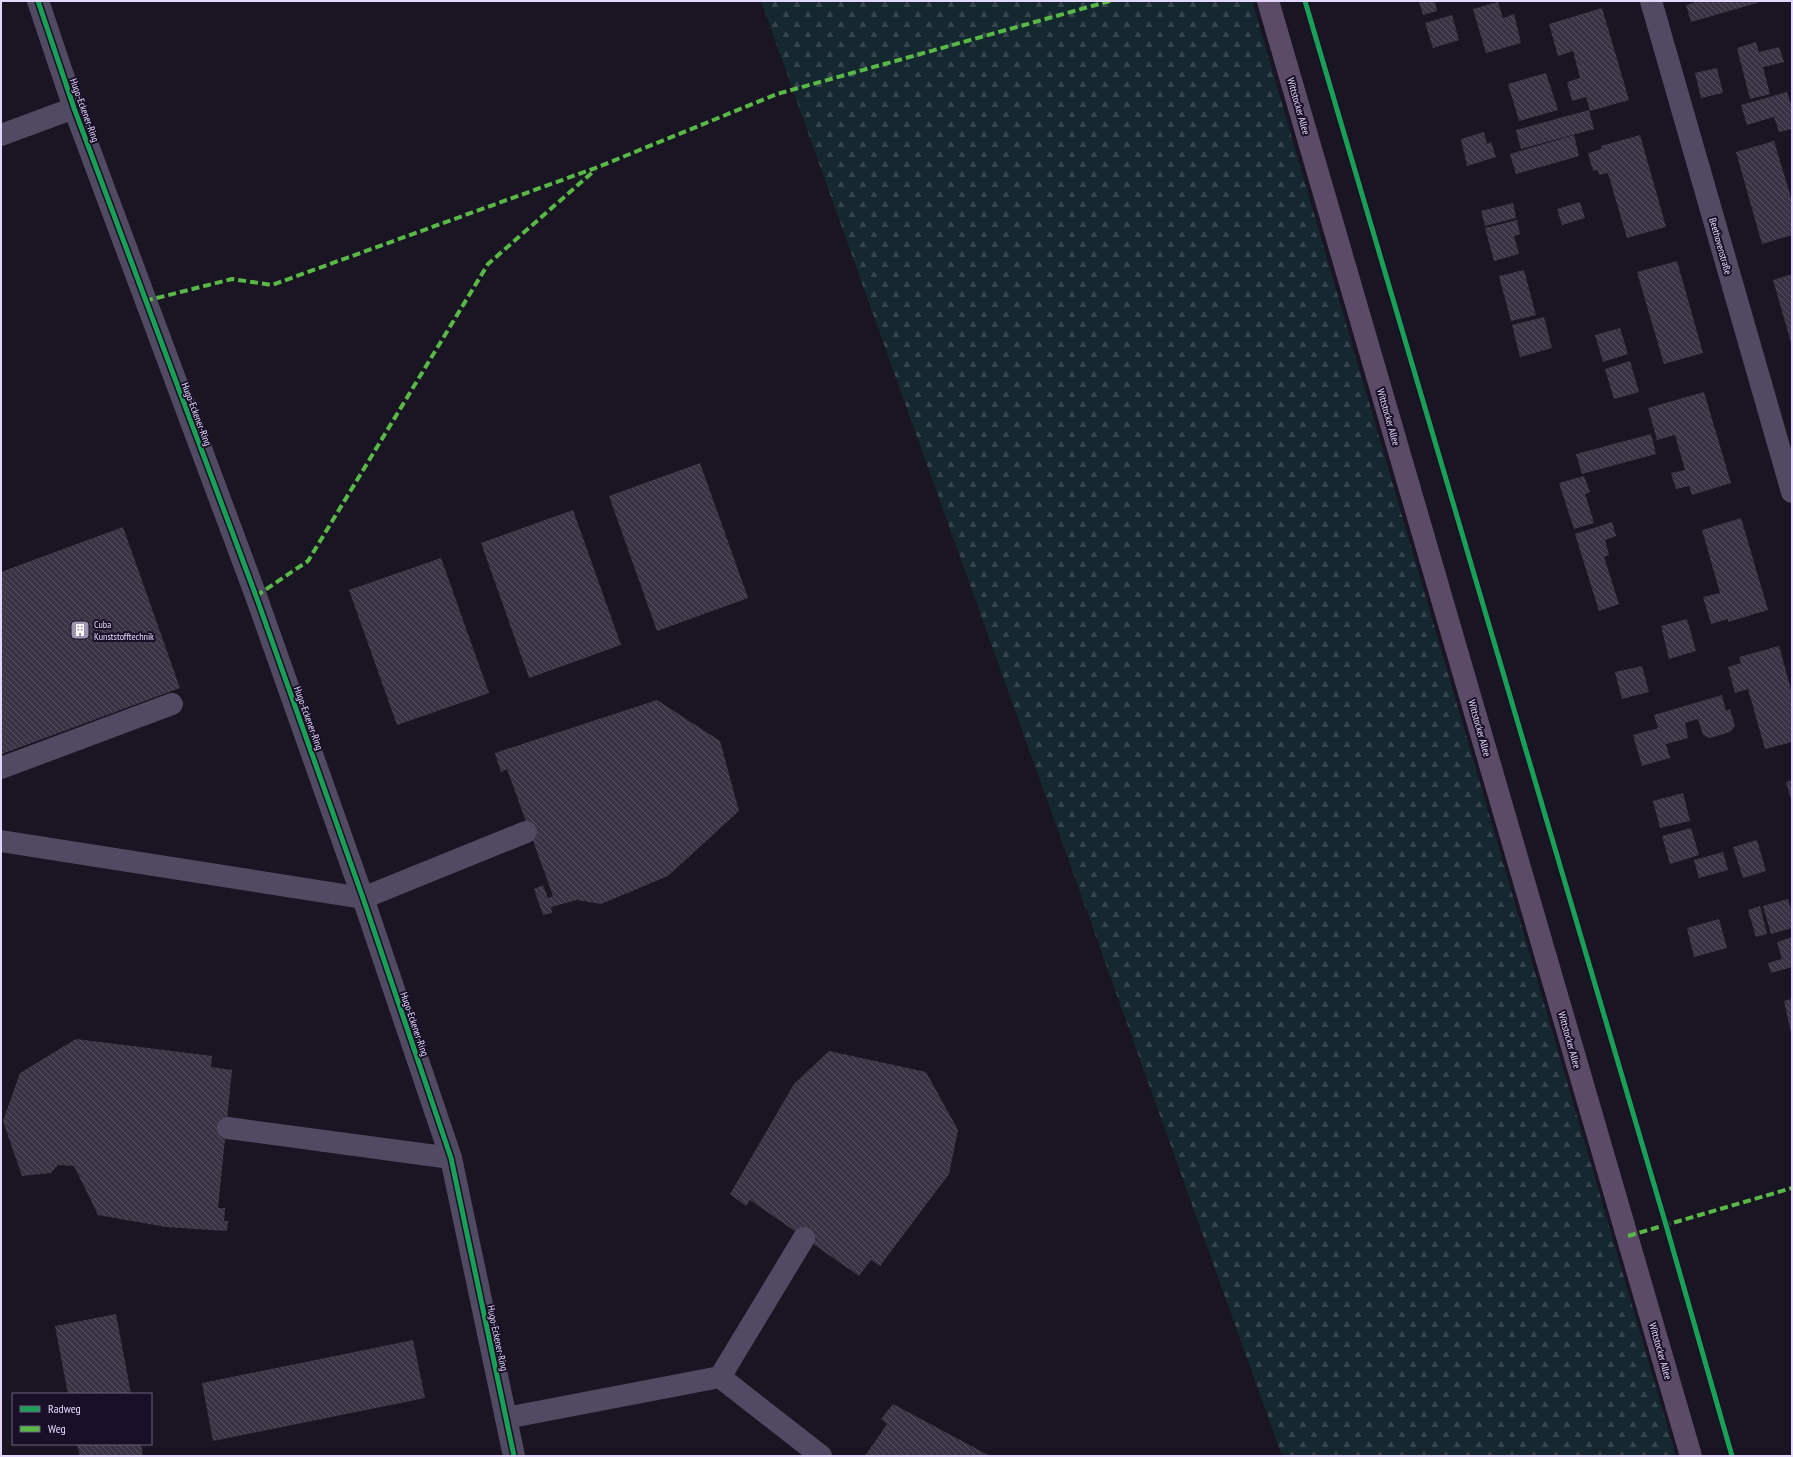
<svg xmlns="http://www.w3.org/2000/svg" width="1793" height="1457" font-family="'PT Sans Narrow',sans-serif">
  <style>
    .forest { fill: url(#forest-firs) }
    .building { fill: url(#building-back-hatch) }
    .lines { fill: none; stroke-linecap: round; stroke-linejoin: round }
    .minor { stroke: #504b62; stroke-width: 22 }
    .major { stroke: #5b4b67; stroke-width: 22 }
    .quiet { stroke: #58b947; stroke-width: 4; stroke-dasharray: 8 4; stroke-linecap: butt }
    .cycleway-casing { stroke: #191027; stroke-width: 8 }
    .cycleway { stroke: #1a9f57; stroke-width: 5 }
    .labels { text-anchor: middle; stroke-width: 4; stroke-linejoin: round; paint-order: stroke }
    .street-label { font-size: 10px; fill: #e4d8fe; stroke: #191027 }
    .poi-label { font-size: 10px; fill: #e4d8fe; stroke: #191027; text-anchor: start }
  </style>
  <defs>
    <pattern id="forest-firs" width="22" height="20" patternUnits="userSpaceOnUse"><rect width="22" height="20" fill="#15282f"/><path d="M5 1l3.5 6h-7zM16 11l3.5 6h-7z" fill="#37464e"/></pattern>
    <pattern id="building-back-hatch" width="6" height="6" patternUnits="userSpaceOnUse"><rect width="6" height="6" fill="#3a3344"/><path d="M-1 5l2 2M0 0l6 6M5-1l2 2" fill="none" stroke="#565060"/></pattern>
  </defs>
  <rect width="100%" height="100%" fill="#1a1522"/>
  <path class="forest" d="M 761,1 L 1252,1 L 1676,1456 L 1282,1456 Z"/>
  <g class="building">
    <path d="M 1419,1 L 1435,1 L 1437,11 L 1423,15 Z"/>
    <path d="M 1695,1 L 1764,1 L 1691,22 L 1686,5 L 1696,2 Z"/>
    <path d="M 1498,2 L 1503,18 L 1514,14 L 1521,43 L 1486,53 L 1473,9 Z"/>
    <path d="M 1602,8 L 1629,100 L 1590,111 L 1586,97 L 1572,101 L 1567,82 L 1580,78 L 1573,51 L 1558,56 L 1549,24 Z"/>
    <path d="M 1452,15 L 1459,40 L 1433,48 L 1425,23 Z"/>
    <path d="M 1756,42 L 1759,52 L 1779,47 L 1784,62 L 1763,67 L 1770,94 L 1750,99 L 1737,48 Z"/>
    <path d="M 1717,68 L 1723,93 L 1701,98 L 1695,73 Z"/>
    <path d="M 1546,73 L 1558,110 L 1519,121 L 1508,84 Z"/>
    <path d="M 1787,92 L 1792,108 L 1792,129 L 1779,132 L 1774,117 L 1747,125 L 1741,105 Z"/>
    <path d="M 1589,110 L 1594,129 L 1521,149 L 1516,130 Z"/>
    <path d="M 1484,132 L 1487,144 L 1491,142 L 1496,157 L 1467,166 L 1461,139 Z"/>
    <path d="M 1574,135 L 1579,156 L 1516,174 L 1510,154 Z"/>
    <path d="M 1640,135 L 1666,227 L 1627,238 L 1608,173 L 1599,175 L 1598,170 L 1593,171 L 1588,153 L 1601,149 L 1601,146 Z"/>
    <path d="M 1774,141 L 1792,201 L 1792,235 L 1762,244 L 1736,152 Z"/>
    <path d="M 1580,202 L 1585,218 L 1562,225 L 1557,209 Z"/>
    <path d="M 1513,203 L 1516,218 L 1485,226 L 1481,211 Z"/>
    <path d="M 1517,220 L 1520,234 L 1514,236 L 1519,254 L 1494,261 L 1485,228 Z"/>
    <path d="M 1677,261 L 1703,353 L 1664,364 L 1637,272 Z"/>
    <path d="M 1524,270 L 1536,315 L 1511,321 L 1499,276 Z"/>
    <path d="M 1792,274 L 1792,346 L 1773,280 Z"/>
    <path d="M 1544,317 L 1552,348 L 1520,357 L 1512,325 Z"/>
    <path d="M 1620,328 L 1628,354 L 1603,362 L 1595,335 Z"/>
    <path d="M 1630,361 L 1639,392 L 1614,399 L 1605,369 Z"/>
    <path d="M 1704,392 L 1731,483 L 1692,495 L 1689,486 L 1676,489 L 1671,473 L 1685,470 L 1675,435 L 1657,440 L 1648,408 Z"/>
    <path d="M 1651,434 L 1656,454 L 1582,474 L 1576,454 Z"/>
    <path d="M 700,463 L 748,598 L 657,631 L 609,496 Z"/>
    <path d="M 1584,476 L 1590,492 L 1585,494 L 1594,523 L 1574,529 L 1559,483 Z"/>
    <path d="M 573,510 L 621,645 L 529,678 L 481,543 Z"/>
    <path d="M 1741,518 L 1768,610 L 1728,622 L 1728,619 L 1711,624 L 1703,597 L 1720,593 L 1702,530 Z"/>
    <path d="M 1612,522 L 1616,536 L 1605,540 L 1609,555 L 1604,557 L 1619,604 L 1599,611 L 1575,534 Z"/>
    <path d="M 123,527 L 180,688 L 2,754 L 1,572 Z"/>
    <path d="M 441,558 L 489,693 L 397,725 L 349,590 Z"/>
    <path d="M 1687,619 L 1696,651 L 1669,659 L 1661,626 Z"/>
    <path d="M 1779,646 L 1792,693 L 1792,742 L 1765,749 L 1748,689 L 1735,693 L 1728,667 L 1741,663 L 1739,657 Z"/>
    <path d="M 1642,666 L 1649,692 L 1622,699 L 1615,672 Z"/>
    <path d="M 1722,695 L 1726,711 L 1730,709 L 1735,726 L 1730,732 L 1710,738 L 1703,735 L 1698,719 L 1685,723 L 1688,738 L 1666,744 L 1670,758 L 1642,766 L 1633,735 L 1658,728 L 1654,715 Z"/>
    <path d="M 657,700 L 720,741 L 739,811 L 668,876 L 601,904 L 577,900 L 551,907 L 552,913 L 543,915 L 534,889 L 543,885 L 548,898 L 553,896 L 507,769 L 501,772 L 495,753 Z"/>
    <path d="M 1792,780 L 1792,803 L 1786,782 Z"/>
    <path d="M 1683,793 L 1690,821 L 1660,828 L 1653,801 Z"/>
    <path d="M 1691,828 L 1699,855 L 1670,864 L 1662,836 Z"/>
    <path d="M 1757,840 L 1766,871 L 1743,878 L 1733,847 Z"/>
    <path d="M 1723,852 L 1728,870 L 1699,878 L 1694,860 Z"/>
    <path d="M 1788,899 L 1792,913 L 1792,928 L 1771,934 L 1763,906 Z"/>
    <path d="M 1760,906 L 1767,934 L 1756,937 L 1748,910 Z"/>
    <path d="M 1719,919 L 1727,948 L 1694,957 L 1687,928 Z"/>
    <path d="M 1792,937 L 1792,967 L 1771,973 L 1768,963 L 1782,959 L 1777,942 Z"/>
    <path d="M 1792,999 L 1792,1032 L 1791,1033 L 1784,1001 Z"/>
    <path d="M 76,1039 L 212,1056 L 211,1067 L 232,1070 L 218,1208 L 225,1208 L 224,1221 L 228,1221 L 227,1231 L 166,1227 L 98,1215 L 74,1166 L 58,1165 L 51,1173 L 22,1176 L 3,1121 L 20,1073 Z"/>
    <path d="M 829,1051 L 926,1072 L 958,1130 L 949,1174 L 880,1266 L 871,1260 L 859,1276 L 750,1200 L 746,1206 L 730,1194 L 794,1084 Z"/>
    <path d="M 116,1314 L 131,1394 L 68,1394 L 55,1326 Z"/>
    <path d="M 413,1340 L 425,1398 L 213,1441 L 202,1383 Z"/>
    <path d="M 893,1404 L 990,1456 L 865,1456 L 887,1424 L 881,1419 Z"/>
    <path d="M 77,1444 L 141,1444 L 143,1456 L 80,1456 Z"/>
  </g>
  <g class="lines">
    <g class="minor">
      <path d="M 38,1 L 74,108 L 256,596 L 363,898 L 451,1158 L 514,1456"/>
      <path d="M 1651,1 L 1792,492"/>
      <path d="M 1,135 L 74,108"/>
      <path d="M 1,768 L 172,704"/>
      <path d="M 1,841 L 363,898 L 526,832"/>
      <path d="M 228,1128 L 451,1158"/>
      <path d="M 720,1377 L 821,1456"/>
      <path d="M 506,1418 L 720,1377 L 804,1238"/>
    </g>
    <path class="major" d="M 1268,1 L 1691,1456"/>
    <g class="quiet">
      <path d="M 145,301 L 232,279 L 272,285 L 598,167 L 777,94 L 1110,1"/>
      <path d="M 256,596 L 308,561 L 488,264 L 595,170"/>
      <path d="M 1628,1236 L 1792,1188"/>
    </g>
    <g class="cycleway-casing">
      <g id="cycleway">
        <path d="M 38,1 L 74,108 L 256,596 L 363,898 L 451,1158 L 514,1456"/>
        <path d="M 1305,1 L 1666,1225 L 1732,1456"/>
      </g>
    </g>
    <use href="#cycleway" class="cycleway"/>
  </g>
  <defs>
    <g id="building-square" transform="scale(1)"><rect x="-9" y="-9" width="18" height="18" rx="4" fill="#9d94b1" stroke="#191027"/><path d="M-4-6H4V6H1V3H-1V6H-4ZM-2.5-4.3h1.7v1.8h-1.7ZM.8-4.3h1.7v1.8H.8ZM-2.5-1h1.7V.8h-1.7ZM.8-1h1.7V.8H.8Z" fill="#fff"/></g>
  </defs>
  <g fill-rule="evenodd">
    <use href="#building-square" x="80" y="630"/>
  </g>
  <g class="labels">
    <g class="street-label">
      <text transform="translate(1299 106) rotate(74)" y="4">Wittstocker Allee</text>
      <text transform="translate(85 110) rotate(70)" y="4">Hugo-Eckener-Ring</text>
      <text transform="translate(1721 246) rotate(74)" y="4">Beethovenstraße</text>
      <text transform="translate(197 414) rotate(69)" y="4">Hugo-Eckener-Ring</text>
      <text transform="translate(1389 417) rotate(74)" y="4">Wittstocker Allee</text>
      <text transform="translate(309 718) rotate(70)" y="4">Hugo-Eckener-Ring</text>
      <text transform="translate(1480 728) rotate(74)" y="4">Wittstocker Allee</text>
      <text transform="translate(415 1024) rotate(71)" y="4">Hugo-Eckener-Ring</text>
      <text transform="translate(1570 1040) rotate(74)" y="4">Wittstocker Allee</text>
      <text transform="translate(498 1338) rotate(78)" y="4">Hugo-Eckener-Ring</text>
      <text transform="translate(1661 1351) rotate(74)" y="4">Wittstocker Allee</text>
    </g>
    <g class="poi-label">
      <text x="94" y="628">Cuba<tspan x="94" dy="12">Kunststofftechnik</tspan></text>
    </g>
  </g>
  <rect width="1793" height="1457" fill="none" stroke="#e4d8fe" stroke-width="4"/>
  <rect x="12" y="1393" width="140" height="52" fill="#191027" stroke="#6a607d"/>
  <rect x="20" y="1406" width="20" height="6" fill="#1a9f57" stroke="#6a607d"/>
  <text x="48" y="1413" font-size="12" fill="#e4d8fe">Radweg</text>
  <rect x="20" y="1426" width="20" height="6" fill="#58b947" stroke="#6a607d"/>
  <text x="48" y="1433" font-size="12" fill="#e4d8fe">Weg</text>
</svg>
